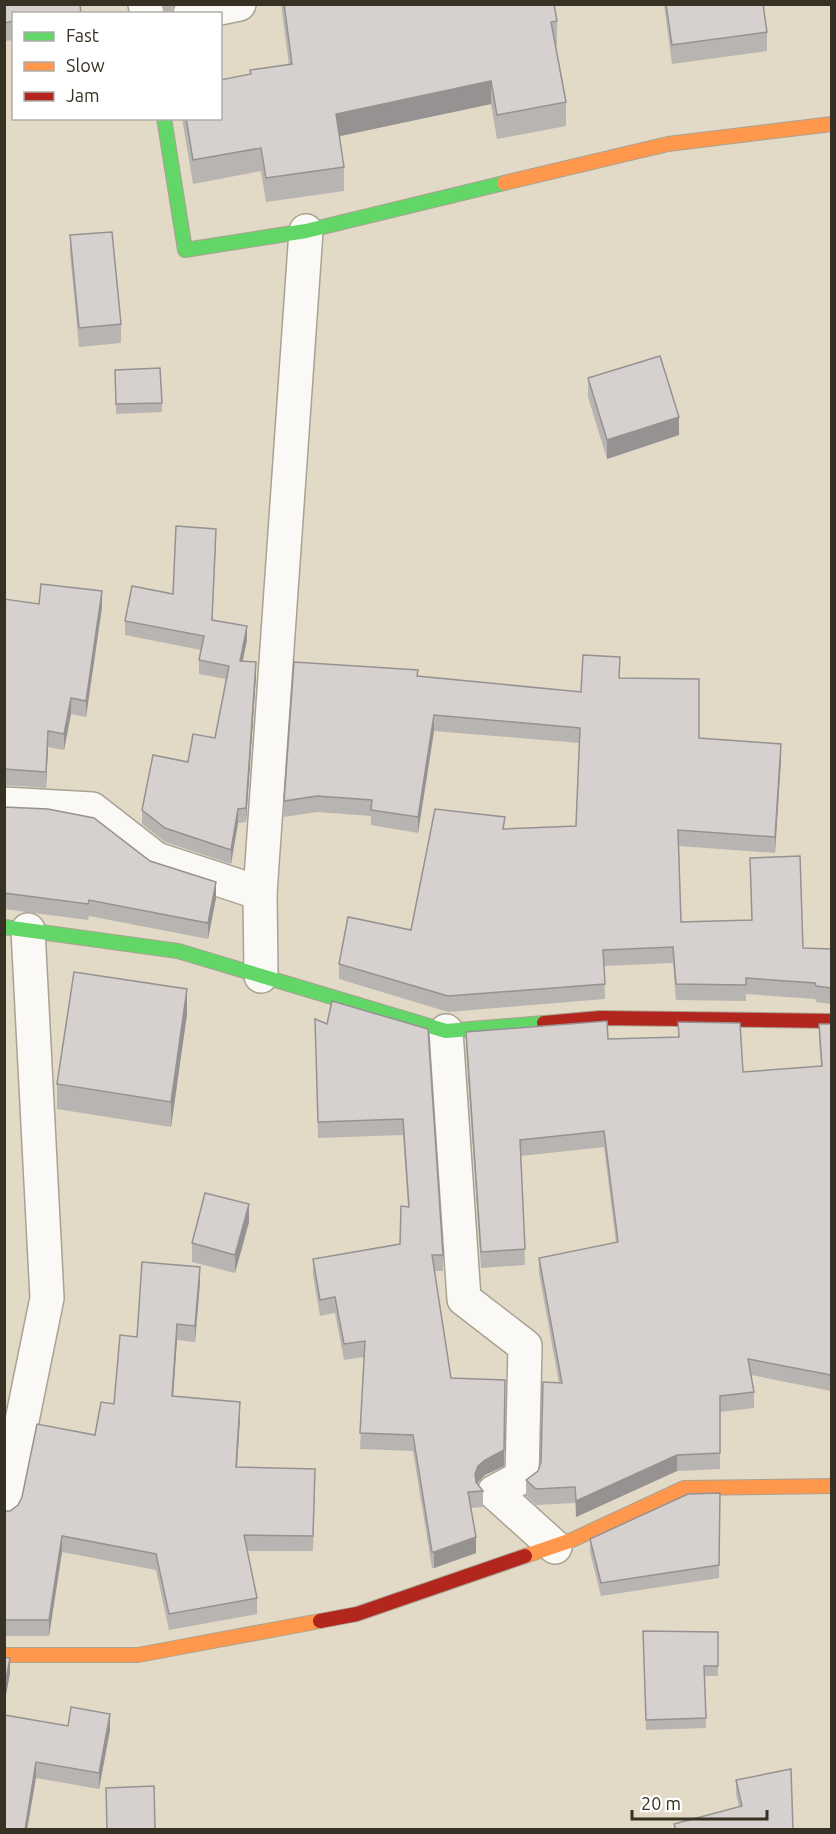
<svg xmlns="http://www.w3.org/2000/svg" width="836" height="1834" font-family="Ubuntu,sans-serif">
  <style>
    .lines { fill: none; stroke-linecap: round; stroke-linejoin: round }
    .street-casing { stroke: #a8a293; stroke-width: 36 }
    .fast-casing { stroke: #a8a293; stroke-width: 16 }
    .slow-casing { stroke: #a8a293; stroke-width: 16 }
    .jam-casing { stroke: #a8a293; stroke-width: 16 }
    .street { stroke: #fbf9f6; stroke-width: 33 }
    .fast { stroke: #63d668; stroke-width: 14 }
    .slow { stroke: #ff974d; stroke-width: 14 }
    .jam { stroke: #b3261e; stroke-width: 14 }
    .wall { fill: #b8b4b2 }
    .shaded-wall { fill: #969291 }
    .building { fill: #d6d1cf; stroke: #969291; stroke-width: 1.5 }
  </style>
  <rect width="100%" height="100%" fill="#e2dac6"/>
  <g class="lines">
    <g class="street-casing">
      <g id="street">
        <path d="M 145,4 L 147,14"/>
        <path d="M 190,14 L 239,4"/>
        <path d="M 4,804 L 92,809 L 156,859 L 260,893"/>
        <path d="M 261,976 L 260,893 L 306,231"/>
        <path d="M 446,1031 L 464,1299 L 525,1346 L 522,1477 L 494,1492 L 555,1547"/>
        <path d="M 4,1509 L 47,1298 L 28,930"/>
      </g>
    </g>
    <g class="fast-casing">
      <g id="fast">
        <path d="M 164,118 L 185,250 L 306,231 L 504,183"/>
        <path d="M 4,927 L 178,951 L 446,1031 L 544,1023"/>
      </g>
    </g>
    <g class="slow-casing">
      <g id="slow">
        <path d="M 504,183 L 668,144 L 832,124"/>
        <path d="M 525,1556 L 572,1540 L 684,1488 L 832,1486"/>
        <path d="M 4,1655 L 138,1655 L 320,1621"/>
      </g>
    </g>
    <g class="jam-casing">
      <g id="jam">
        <path d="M 544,1023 L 600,1018 L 832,1021"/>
        <path d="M 320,1621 L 357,1614 L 525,1556"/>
      </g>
    </g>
    <use href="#street" class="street"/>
    <use href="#fast" class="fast"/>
    <use href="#slow" class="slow"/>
    <use href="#jam" class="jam"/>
  </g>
  <g class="wall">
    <path d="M 4,4 L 14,14 L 14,40 L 4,41 Z"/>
    <path d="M 164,4 L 175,4 L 172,8 L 172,13 L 165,14 Z"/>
    <path d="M 281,4 L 554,4 L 557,21 L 557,45 L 556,45 L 566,102 L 566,126 L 497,139 L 491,104 L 339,136 L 344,167 L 344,191 L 266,202 L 261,171 L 193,184 L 182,118 L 220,118 L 250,74 L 250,70 L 289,65 Z"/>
    <path d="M 664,4 L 763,4 L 767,32 L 767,51 L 672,64 Z"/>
    <path d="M 70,235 L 121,324 L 121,343 L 79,347 L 70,253 Z"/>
    <path d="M 115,370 L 162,403 L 162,412 L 116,414 Z"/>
    <path d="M 588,378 L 679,435 L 607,459 L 588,397 Z"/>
    <path d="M 216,543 L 212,620 L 247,640 L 242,662 L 256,676 L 246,822 L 238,823 L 231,864 L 165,842 L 142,824 L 142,810 L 188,762 L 215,738 L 226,679 L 199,674 L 199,660 L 201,650 L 125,635 L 125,621 L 173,594 Z"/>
    <path d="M 4,599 L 39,604 L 102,607 L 86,717 L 71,714 L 64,750 L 48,747 L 46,788 L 4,785 Z"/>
    <path d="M 418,676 L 581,692 L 620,678 L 699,738 L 781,760 L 775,853 L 679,846 L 681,922 L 752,920 L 750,858 L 803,948 L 831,949 L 831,1004 L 816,1002 L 815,999 L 746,994 L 746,1001 L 676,1000 L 673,963 L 604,966 L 605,999 L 448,1012 L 339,979 L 339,964 L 411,930 L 505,829 L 576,826 L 579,743 L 434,731 L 418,833 L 371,825 L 371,816 L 317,812 L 284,817 L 284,801 Z"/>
    <path d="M 4,807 L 150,861 L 216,898 L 208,939 L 89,916 L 88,920 L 4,909 Z"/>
    <path d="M 187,1014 L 171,1127 L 57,1109 L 57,1084 Z"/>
    <path d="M 315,1019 L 327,1024 L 428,1029 L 443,1255 L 443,1271 L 434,1271 L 451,1378 L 504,1466 L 485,1475 L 478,1482 L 478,1484 L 483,1491 L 483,1507 L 471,1508 L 476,1553 L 434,1568 L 432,1568 L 413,1451 L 360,1449 L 364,1357 L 344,1360 L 335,1313 L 320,1316 L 313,1275 L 313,1259 L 400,1244 L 408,1207 L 403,1135 L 318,1138 Z"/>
    <path d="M 678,1022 L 743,1072 L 821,1066 L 819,1040 L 819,1024 L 831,1024 L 831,1391 L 751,1375 L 754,1392 L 754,1408 L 720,1412 L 720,1469 L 677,1471 L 576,1517 L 575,1503 L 536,1505 L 526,1496 L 526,1480 L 538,1471 L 541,1462 L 559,1383 L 539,1273 L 539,1258 L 616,1243 L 604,1147 L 521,1156 L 525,1265 L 481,1268 L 466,1048 L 466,1032 L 608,1039 L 678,1037 Z"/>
    <path d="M 249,1222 L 235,1273 L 192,1262 L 192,1243 Z"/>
    <path d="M 200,1283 L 195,1342 L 177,1340 L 173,1396 L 240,1418 L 237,1467 L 315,1485 L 313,1551 L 247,1551 L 257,1598 L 257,1614 L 169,1630 L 156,1570 L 62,1552 L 49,1636 L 4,1636 L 4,1511 L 10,1511 L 18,1505 L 95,1435 L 114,1404 L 137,1337 Z"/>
    <path d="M 720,1493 L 719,1578 L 601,1596 L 590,1552 L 590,1539 Z"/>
    <path d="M 718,1632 L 718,1676 L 704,1676 L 706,1728 L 646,1730 L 643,1641 Z"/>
    <path d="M 4,1715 L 68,1726 L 110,1730 L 99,1789 L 36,1778 Z"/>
    <path d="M 736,1780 L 793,1830 L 674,1830 L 674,1824 L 739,1807 L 736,1794 Z"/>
  </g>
  <g class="shaded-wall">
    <path d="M 491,81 L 491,104 L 336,137 L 336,114 Z"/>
    <path d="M 679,417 L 679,435 L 607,459 L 607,440 Z"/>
    <path d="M 102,591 L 102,607 L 86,717 L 86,701 Z"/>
    <path d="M 247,626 L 247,640 L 240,675 L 240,661 Z"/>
    <path d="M 256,662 L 256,676 L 246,822 L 246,808 Z"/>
    <path d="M 71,698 L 71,714 L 64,750 L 64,734 Z"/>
    <path d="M 434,715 L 434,731 L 418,833 L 418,817 Z"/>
    <path d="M 48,731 L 48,747 L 46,788 L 46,772 Z"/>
    <path d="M 781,744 L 781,760 L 775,853 L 775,837 Z"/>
    <path d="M 238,809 L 238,823 L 231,864 L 231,850 Z"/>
    <path d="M 216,882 L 216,898 L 208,939 L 208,923 Z"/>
    <path d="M 187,989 L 187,1014 L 171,1127 L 171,1102 Z"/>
    <path d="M 249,1204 L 249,1222 L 235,1273 L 235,1255 Z"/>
    <path d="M 200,1267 L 200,1283 L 195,1342 L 195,1326 Z"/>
    <path d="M 177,1324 L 177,1340 L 172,1412 L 172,1396 Z"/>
    <path d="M 505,1380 L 504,1466 L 485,1475 L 478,1482 L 475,1490 L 475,1474 Z"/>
    <path d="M 240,1402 L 240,1418 L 236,1482 L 236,1467 Z"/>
    <path d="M 677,1455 L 677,1471 L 576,1517 L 576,1501 Z"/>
    <path d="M 62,1536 L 62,1552 L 49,1636 L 49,1620 Z"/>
    <path d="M 476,1537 L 476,1553 L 434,1568 L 434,1552 Z"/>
    <path d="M 10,1658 L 10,1674 L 4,1706 L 4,1690 Z"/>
    <path d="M 110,1714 L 110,1730 L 99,1789 L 99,1773 Z"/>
    <path d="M 36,1762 L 36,1778 L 27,1830 L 25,1830 Z"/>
  </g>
  <g class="building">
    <path d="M 4,4 L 80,4 L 81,14 L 14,14 L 14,21 L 4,23 Z"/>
    <path d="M 284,4 L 554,4 L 557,21 L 551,22 L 566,102 L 497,115 L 491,81 L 336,114 L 344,167 L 266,178 L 261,148 L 193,160 L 186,118 L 220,118 L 220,80 L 251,74 L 250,70 L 292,64 Z"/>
    <path d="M 666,4 L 763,4 L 767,32 L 672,45 Z"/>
    <path d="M 112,232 L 121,324 L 79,328 L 70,235 Z"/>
    <path d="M 660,356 L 679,417 L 607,440 L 588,378 Z"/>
    <path d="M 160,368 L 162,403 L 116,404 L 115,370 Z"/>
    <path d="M 176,526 L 216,529 L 212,620 L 247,626 L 240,661 L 256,662 L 246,808 L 238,809 L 231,850 L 165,828 L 142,810 L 153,755 L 188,762 L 193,734 L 215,738 L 229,666 L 199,660 L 204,636 L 125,621 L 132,586 L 173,594 Z"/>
    <path d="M 41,584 L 102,591 L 86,701 L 71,698 L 64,734 L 48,731 L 46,772 L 4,769 L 4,599 L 39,604 Z"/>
    <path d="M 583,655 L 620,657 L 619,678 L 699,679 L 699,738 L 781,744 L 775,837 L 678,830 L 681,922 L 752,920 L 750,858 L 800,856 L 803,948 L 831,949 L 831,988 L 816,986 L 815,983 L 746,978 L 746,985 L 676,984 L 673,947 L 603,950 L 605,984 L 448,996 L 339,964 L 348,917 L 411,930 L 435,809 L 505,817 L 503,829 L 576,826 L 580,728 L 434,715 L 418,817 L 371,810 L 372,800 L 317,796 L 284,801 L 294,662 L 418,670 L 417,676 L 581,692 Z"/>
    <path d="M 4,807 L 48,809 L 94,818 L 150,861 L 216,882 L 208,923 L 89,900 L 88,904 L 4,893 Z"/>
    <path d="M 74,972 L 187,989 L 171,1102 L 57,1084 Z"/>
    <path d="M 332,1001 L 428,1029 L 443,1255 L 432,1255 L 451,1378 L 505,1380 L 504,1450 L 485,1460 L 478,1466 L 475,1474 L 476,1482 L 483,1491 L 468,1492 L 476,1537 L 434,1552 L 432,1552 L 413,1435 L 360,1433 L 365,1341 L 344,1344 L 335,1297 L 320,1300 L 313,1259 L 400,1244 L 401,1206 L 409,1207 L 403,1119 L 318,1122 L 315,1019 L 327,1024 Z"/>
    <path d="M 607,1021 L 608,1039 L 679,1037 L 678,1022 L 740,1023 L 743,1072 L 822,1066 L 819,1024 L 831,1024 L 831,1375 L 748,1359 L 754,1392 L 720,1396 L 720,1453 L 677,1455 L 576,1501 L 575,1487 L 536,1489 L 526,1480 L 538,1471 L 541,1462 L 543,1382 L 562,1383 L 539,1258 L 618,1242 L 604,1131 L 520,1140 L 525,1249 L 481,1252 L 466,1032 Z"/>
    <path d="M 205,1193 L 249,1204 L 235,1255 L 192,1243 Z"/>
    <path d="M 142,1262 L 200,1267 L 195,1326 L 177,1324 L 172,1396 L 240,1402 L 236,1467 L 315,1469 L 313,1536 L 244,1535 L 257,1598 L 169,1614 L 156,1554 L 62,1536 L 49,1620 L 4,1620 L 4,1511 L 10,1511 L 18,1505 L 22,1497 L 37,1424 L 95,1435 L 101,1402 L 114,1404 L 120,1335 L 137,1337 Z"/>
    <path d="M 720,1493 L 719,1565 L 601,1583 L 590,1539 L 688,1494 Z"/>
    <path d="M 643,1631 L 718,1632 L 718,1666 L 704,1666 L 706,1718 L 646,1720 Z"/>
    <path d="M 4,1657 L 10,1658 L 4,1690 Z"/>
    <path d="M 71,1707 L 110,1714 L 99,1773 L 36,1762 L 25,1830 L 4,1830 L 4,1715 L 68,1726 Z"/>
    <path d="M 791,1769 L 793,1830 L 676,1830 L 674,1824 L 742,1806 L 736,1780 Z"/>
    <path d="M 154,1786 L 155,1830 L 107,1830 L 106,1788 Z"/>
  </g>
  <rect width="836" height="1834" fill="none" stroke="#373123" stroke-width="12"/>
  <rect x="12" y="12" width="210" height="108" fill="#ffffff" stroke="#afada7" stroke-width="1.5"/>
  <rect x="24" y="32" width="30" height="9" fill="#63d668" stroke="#afada7" stroke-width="1.5"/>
  <text x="66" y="42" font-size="18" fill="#373123">Fast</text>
  <rect x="24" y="62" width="30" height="9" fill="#ff974d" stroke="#afada7" stroke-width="1.5"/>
  <text x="66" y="72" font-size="18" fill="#373123">Slow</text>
  <rect x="24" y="92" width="30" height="9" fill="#b3261e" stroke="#afada7" stroke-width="1.5"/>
  <text x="66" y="102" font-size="18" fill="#373123">Jam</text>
  <path d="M632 1810v9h135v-9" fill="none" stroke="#373123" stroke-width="3"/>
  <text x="641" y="1810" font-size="18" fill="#373123" stroke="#ffffff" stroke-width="4.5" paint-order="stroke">20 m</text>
</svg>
